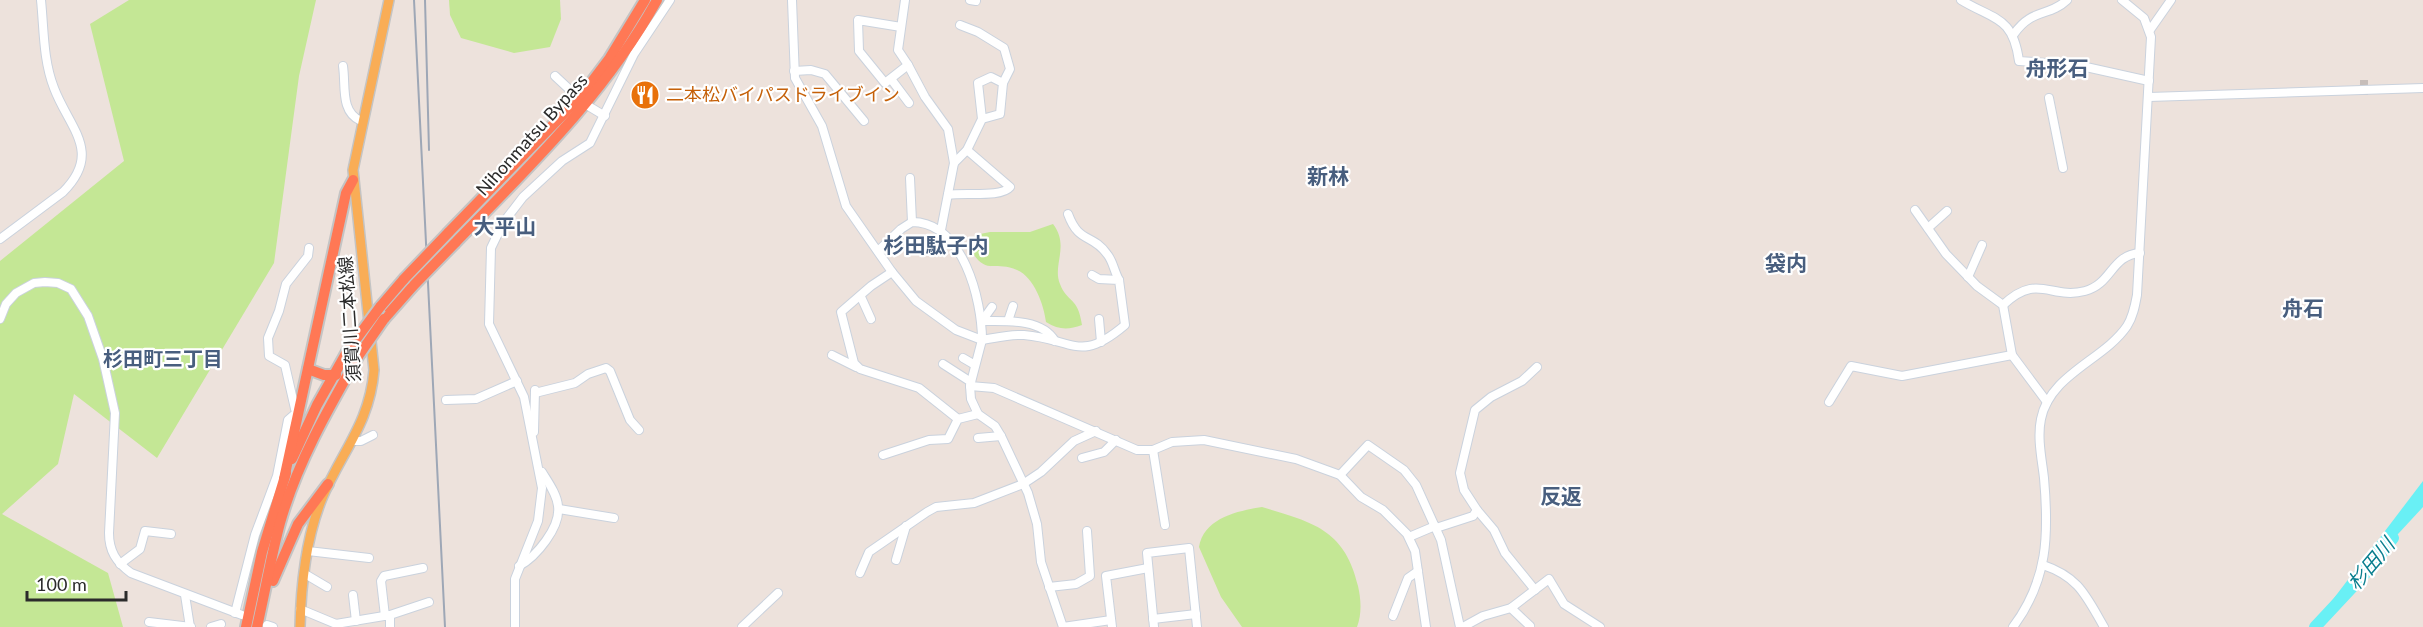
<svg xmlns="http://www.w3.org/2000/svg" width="2423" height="627" font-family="Lato,'Noto Sans JP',sans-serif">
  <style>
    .green { fill: #c4e795 }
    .water { fill: #69f0f5 }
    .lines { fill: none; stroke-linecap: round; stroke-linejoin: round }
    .river { stroke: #69f0f5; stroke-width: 12 }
    .minor-tunnel { stroke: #c6bdb9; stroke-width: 8; stroke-dasharray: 8 4; stroke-linecap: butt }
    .minor-casing { stroke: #cad2dd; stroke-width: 10 }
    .major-casing { stroke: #c4c4c4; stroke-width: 12 }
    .highway-casing { stroke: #c4c4c4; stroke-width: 14 }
    .minor { stroke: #fff; stroke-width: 8 }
    .major { stroke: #f9ad56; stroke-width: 9 }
    .highway { stroke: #ff7855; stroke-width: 10 }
    .rail { stroke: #9ea7b6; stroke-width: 2 }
    .highway-bridge-casing { stroke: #c4c4c4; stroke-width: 14; stroke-linecap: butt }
    .highway-bridge { stroke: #ff7855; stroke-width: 10 }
    .labels { text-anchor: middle; stroke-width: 4.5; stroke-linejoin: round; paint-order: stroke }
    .food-label { font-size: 18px; fill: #c56008; stroke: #fff; text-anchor: start }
    .street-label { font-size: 18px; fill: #2b2b2b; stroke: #fff }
    .neighbourhood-label { font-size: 20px; font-weight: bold; fill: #485e7e; stroke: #fff }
    .water-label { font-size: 20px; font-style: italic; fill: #087e8e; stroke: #fff }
    .quarter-label { font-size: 21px; font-weight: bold; fill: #485e7e; stroke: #fff }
  </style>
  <rect width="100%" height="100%" fill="#ede2dc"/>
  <g class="green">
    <path d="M 129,0 L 316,0 L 299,76 L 274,263 L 157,458 L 74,394 L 58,464 L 2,514 L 108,573 L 123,627 L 0,627 L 0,261 L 124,161 L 90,24 Z"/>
    <path d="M 449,0 L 560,0 L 561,19 L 550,47 L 514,53 L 461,38 L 450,15 Z"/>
    <path d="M 1053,224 C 1070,246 1052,265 1060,284 C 1067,303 1078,296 1082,325 C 1068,330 1059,330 1046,322 C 1044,305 1034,277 1017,270 C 995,260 985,277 970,248 L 975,235 L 990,232 L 1030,232 Z"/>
    <path d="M 1262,507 C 1312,522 1345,529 1358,586 C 1361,599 1362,614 1357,627 L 1242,627 L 1221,597 L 1199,547 C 1204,518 1237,511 1262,507 Z"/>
  </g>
  <path class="water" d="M 2423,481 L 2423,507 L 2312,627 Z"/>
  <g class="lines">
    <path class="river" d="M 2315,627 L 2372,566 L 2393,538"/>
    <path class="minor-tunnel" d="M 2364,80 L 2364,95"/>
    <g class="minor-casing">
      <g id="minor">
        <path d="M 792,0 L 795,78 L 822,126 L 846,206 L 892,272 L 916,301 L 956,330 L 982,340 L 970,386 L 971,399 L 978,414 L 995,426 L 1001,436 L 1028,493 L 1037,524 L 1041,562 L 1063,627"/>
        <path d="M 970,0 L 976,1"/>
        <path d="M 1961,0 C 1994,20 2013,16 2019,61 L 2077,65 L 2149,81"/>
        <path d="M 960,25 L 978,32 L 1004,48 L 1010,69 L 1003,83"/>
        <path d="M 901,27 L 858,20 L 859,51 L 885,83 L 908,65 L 898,50 L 905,0"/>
        <path d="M 2150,30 L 2171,0"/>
        <path d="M 2014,34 C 2032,8 2049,17 2067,0"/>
        <path d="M 908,65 L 925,97 L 948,129 L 954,163"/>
        <path d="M 343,66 C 346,86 340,112 361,121"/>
        <path d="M 794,71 L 811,70 L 825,74 L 864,121"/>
        <path d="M 555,76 L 585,104 L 605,116"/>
        <path d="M 891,79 L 909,103"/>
        <path d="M 2149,97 L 2423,88"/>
        <path d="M 2049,98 L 2063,168"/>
        <path d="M 910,178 L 912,222"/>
        <path d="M 948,195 C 965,192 1001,198 1010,187 L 967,150"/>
        <path d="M 1915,210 L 1946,254 L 1977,286 L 2003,305 L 2012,355 L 2047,402"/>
        <path d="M 1068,214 C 1079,244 1092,233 1107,254 C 1113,261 1114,271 1119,280"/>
        <path d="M 1928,228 L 1947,211"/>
        <path d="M 941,230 L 954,163 L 967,150 L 982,119 L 978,83 L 991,77 L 1003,83 L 1000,114 L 982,119"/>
        <path d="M 0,239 L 63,192 C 103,152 69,128 54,88 C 43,60 44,29 41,0"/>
        <path d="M 878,251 L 901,229 L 912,222 C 963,222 982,300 982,340 C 995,338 1011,334 1024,335 C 1074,339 1079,364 1125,325 L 1119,280 L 1099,279 L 1092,275"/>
        <path d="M 892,272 L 871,286 L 841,312 L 854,363 L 860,369 L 919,388 L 958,419"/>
        <path d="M 1968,277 L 1982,245"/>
        <path d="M 861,297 L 871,319"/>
        <path d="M 2003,305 C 2038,272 2050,300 2085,291 C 2112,284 2111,255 2140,253"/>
        <path d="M 0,319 L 6,304 L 16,293 L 34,283 L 45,282 L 58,283 L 71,289 L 88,316 L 103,359 L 115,413 L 109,533 C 109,551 116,562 131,573 L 242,615"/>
        <path d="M 1099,319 L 1101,342"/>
        <path d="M 982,321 C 1004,321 1042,318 1055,341"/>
        <path d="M 982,321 L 992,307"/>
        <path d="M 1008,321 L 1013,306"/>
        <path d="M 832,355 L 856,367"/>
        <path d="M 963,358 L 975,365"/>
        <path d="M 943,364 L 971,382"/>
        <path d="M 970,386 L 994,388 L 1137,450 L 1153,450 L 1172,442 L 1204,440 L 1296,459 L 1340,475 L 1361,497 L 1383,510 L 1407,534 L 1415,551 L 1426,627"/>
        <path d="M 535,393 L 575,383 L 588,374 L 606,368 L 610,371 L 630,420 L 639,430"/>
        <path d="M 446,400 L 476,399 L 517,381"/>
        <path d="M 1829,402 L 1851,366 L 1902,376 L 2012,355"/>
        <path d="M 534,432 L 535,390"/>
        <path d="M 978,438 L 1001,436"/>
        <path d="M 353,441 L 361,441 L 373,435"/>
        <path d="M 1153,450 L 1165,525"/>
        <path d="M 883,455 L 929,440 L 948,439 L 958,419 L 978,414"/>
        <path d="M 1082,458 L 1104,452 L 1116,440"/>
        <path d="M 1340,475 L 1368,445 L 1404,470 L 1416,485 L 1441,540 L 1460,627"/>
        <path d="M 559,509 L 614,518"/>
        <path d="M 1477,510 L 1494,530 L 1505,553 L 1535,590"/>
        <path d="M 1436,528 L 1473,516 L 1477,510 L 1464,490 L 1460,473 L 1475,410 L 1491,397 L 1522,381 L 1537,367"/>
        <path d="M 1409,537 L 1435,526"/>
        <path d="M 308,551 L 369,558"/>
        <path d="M 896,560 L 906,526"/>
        <path d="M 120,564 L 140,549 L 145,531 L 171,534"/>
        <path d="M 2043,565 C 2079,577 2086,596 2104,627"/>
        <path d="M 519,566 C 536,557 561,527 558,506 C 557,494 548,482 542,472"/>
        <path d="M 860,573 L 869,552 L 927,512 L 936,507 L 974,503 L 1023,484 L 1041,472 L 1074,441 L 1096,431"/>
        <path d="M 305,574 L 327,587"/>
        <path d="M 1049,587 L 1076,584 L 1090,576 L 1087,531"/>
        <path d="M 185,595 L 190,627"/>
        <path d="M 353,595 L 356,621"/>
        <path d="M 1511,608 L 1530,626"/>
        <path d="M 300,609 L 336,624 L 390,615"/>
        <path d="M 235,613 L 255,535 L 277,476 L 288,420 L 296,413 L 285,365 L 269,356 L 268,338 L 279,311 L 286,284 L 308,256 L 309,248"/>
        <path d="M 385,616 L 381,581 L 384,576 L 423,568"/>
        <path d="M 1393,616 L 1408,578 L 1418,571"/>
        <path d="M 1153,619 L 1196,614"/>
        <path d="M 149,622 L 191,627"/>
        <path d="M 267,625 L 273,627"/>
        <path d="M 211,627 L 221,624"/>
        <path d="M 390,627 L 390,615 L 429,602"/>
        <path d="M 515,627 L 515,579 L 538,521 L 542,488 L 524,397 L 489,324 L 491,248 L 503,223 L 523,197 L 562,161 L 590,143 L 634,54 L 670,0"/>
        <path d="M 742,627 L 778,593"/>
        <path d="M 1063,627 L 1111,620"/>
        <path d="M 1112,627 L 1106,576 L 1148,568"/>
        <path d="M 1154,627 L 1147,553 L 1189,548 L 1197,627"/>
        <path d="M 1463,627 L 1483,616 L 1511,608 L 1549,579 L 1564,604 L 1600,627"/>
        <path d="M 2013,627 C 2048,580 2049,535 2044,478 C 2042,460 2037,438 2041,419 C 2050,374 2104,360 2127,326 C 2133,317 2135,306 2137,295 L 2151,37 L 2144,18 L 2122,0"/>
      </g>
    </g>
    <g class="major-casing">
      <path id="major" d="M 300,627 C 301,584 306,536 323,496 C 343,450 370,422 374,370 L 353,170 L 389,0"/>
    </g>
    <g class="highway-casing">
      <g id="highway">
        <path d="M 448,233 L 581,96 L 609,59 L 645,0"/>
        <path d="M 455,243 C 528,168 606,93 657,0"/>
        <path d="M 380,307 L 404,279"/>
        <path d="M 384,319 L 414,285"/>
        <path d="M 308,369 L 324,375 L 336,375"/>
        <path d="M 292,459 L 317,405 L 348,350"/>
        <path d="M 284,479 L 346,193 L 353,180"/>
        <path d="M 273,581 L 298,524 L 328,484"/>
        <path d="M 246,627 L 262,552 L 286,473"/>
        <path d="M 257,627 C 265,592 271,557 280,523 C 297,463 328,409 359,355"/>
      </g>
    </g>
    <use href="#minor" class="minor"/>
    <use href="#major" class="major"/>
    <use href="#highway" class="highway"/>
    <g class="rail">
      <path d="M 414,0 L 445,627"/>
      <path d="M 425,0 L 429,150"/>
    </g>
    <g class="highway-bridge-casing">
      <g id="highway-bridge">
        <path d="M 404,279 L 448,233"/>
        <path d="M 414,285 L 455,243"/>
        <path d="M 348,350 L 380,307"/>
        <path d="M 359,355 L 384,319"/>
      </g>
    </g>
    <use href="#highway-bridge" class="highway-bridge"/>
  </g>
  <defs>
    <g id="restaurant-disc" transform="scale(1.5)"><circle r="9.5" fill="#e8710a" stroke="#fff"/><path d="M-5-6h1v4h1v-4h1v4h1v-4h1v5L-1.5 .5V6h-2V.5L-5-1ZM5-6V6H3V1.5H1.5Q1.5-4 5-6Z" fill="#fff"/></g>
  </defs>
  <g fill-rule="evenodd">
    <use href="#restaurant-disc" x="645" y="95"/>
  </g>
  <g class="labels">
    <g class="food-label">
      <text x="666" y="101">二本松バイパスドライブイン</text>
    </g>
    <g class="street-label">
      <text transform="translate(532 135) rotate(-48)" y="6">Nihonmatsu Bypass</text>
      <text transform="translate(350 319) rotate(-94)" y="6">須賀川二本松線</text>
    </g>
    <g class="neighbourhood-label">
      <text x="163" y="366">杉田町三丁目</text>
    </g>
    <g class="water-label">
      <text transform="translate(2371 564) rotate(-50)" y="7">杉田川</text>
    </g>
    <g class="quarter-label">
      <text x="2057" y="76">舟形石</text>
      <text x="1328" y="184">新林</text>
      <text x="505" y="234">大平山</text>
      <text x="936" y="253">杉田駄子内</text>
      <text x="1786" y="271">袋内</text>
      <text x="2303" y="316">舟石</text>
      <text x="1561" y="504">反返</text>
    </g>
  </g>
  <path d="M27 591v9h99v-9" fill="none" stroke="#2b2b2b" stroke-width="3"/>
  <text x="36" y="591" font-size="18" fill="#2b2b2b" stroke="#ffffff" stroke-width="4.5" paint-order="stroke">100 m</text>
</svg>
